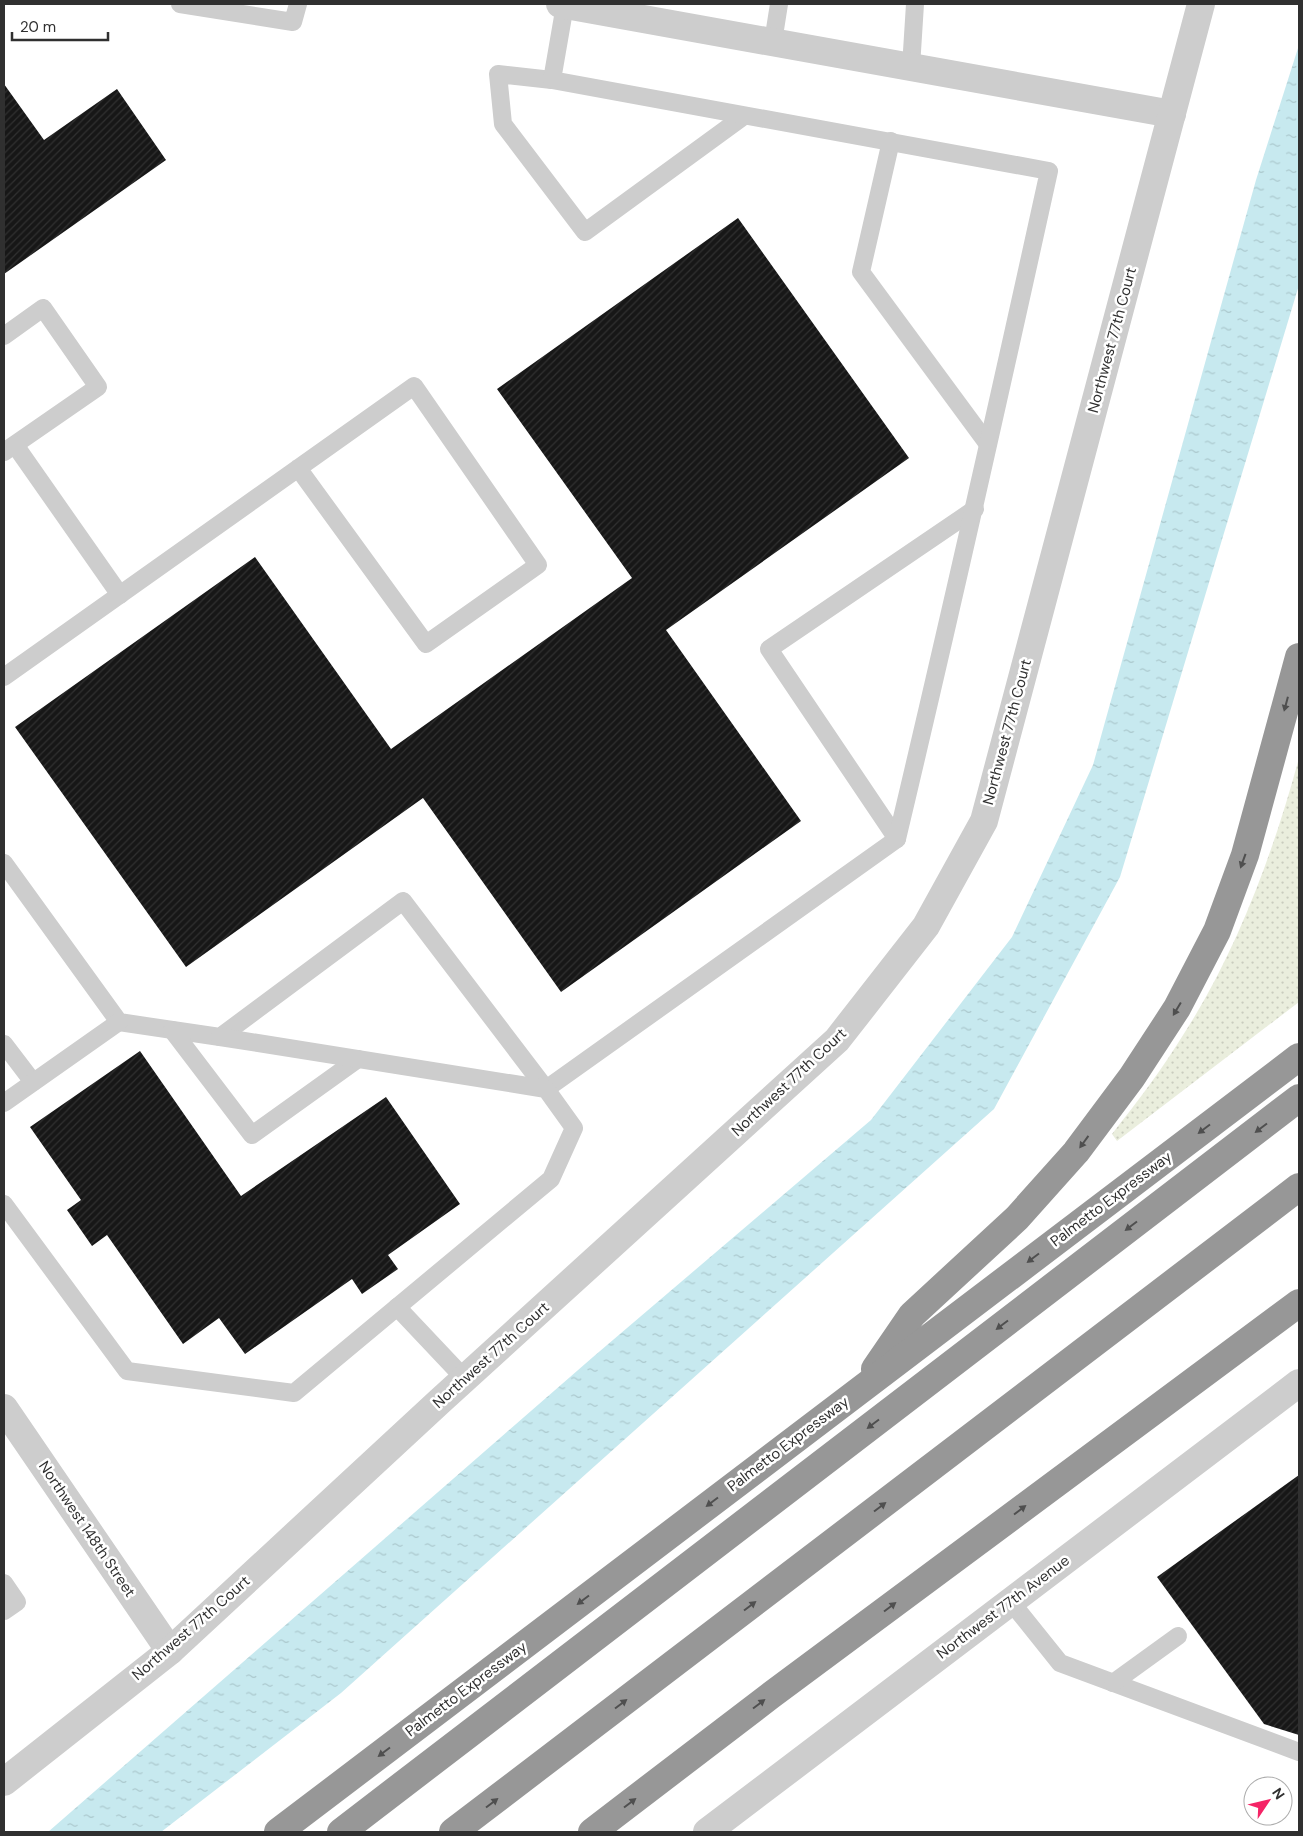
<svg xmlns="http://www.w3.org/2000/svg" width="1303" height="1836" font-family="'DM Sans',sans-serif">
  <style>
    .grass { fill: url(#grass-dots) }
    .water { fill: url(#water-ripples) }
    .building { fill: url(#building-hatch) }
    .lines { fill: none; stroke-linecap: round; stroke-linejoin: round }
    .service { stroke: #cdcdcd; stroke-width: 18 }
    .minor { stroke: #cdcdcd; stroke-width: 28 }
    .motorway { stroke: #979797; stroke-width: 28 }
    .oneway { fill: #4f4f4f }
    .labels { text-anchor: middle; stroke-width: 5; stroke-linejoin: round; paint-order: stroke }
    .street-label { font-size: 15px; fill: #303030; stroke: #fff }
  </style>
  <defs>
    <pattern id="grass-dots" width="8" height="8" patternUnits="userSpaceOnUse" patternTransform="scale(1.25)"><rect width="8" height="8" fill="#eaeedd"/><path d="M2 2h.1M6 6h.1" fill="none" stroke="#c9ccbe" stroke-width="1.8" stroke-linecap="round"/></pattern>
    <pattern id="water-ripples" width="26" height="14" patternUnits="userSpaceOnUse" patternTransform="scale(1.25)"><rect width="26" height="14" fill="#c7e9ef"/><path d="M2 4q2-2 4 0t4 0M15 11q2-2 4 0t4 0" fill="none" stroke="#abc8cd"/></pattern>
    <pattern id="building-hatch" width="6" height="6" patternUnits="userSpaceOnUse" patternTransform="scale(1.25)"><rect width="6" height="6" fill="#171717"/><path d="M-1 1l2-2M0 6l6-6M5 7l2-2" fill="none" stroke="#303030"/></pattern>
  </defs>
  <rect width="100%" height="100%" fill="#fff"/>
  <path class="grass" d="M 1299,758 L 1299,1002 L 1117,1141 L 1112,1134 C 1138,1101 1163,1068 1185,1032 C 1237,951 1274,851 1299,758 Z"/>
  <path class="water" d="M 1299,45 L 1299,285 L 1120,877 L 994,1109 L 341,1693 L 161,1832 L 48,1832 L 593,1357 L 871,1120 L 1012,937 L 1093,765 L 1256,180 Z"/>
  <g class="building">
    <path d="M 4,84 L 44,140 L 117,89 L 166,160 L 4,274 Z"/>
    <path d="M 738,218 L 909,458 L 666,630 L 801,821 L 561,992 L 423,798 L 186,967 L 15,727 L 255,557 L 391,749 L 632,578 L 497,389 Z"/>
    <path d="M 140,1051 L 241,1196 L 386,1097 L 460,1204 L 388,1255 L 398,1269 L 362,1294 L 352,1279 L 245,1354 L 219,1318 L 183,1344 L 107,1235 L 92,1246 L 67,1210 L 81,1200 L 30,1127 Z"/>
    <path d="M 1299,1475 L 1299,1735 L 1264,1724 L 1157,1577 Z"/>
  </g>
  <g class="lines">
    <g class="service">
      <path d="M 180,4 L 293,22 L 298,4"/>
      <path d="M 773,42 L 779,4"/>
      <path d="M 911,67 L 915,4"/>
      <path d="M 552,80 L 498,74 L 503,124 L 585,232 L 744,116"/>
      <path d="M 891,141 L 861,272 L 987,443"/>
      <path d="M 4,336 L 43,308 L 98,387 L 4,452"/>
      <path d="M 15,445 L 120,595"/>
      <path d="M 4,677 L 414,386 L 538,565 L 426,644 L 298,468"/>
      <path d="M 897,839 L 769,649 L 975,509"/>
      <path d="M 4,863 L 119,1022 L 220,1037 L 403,901 L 546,1089 L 897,839 C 950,616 1000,394 1049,171 L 552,80 L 565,5"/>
      <path d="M 172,1030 L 252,1135 L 358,1059"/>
      <path d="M 4,1044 L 33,1082"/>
      <path d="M 4,1103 L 119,1022"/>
      <path d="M 4,1204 L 127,1371 L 294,1393 L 551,1179 L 574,1128 L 546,1089 L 220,1037"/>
      <path d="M 397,1307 L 465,1379"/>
      <path d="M 4,1583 L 17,1602 L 4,1611"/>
      <path d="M 1011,1602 L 1060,1663 L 1299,1752"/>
      <path d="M 1113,1683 L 1178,1636"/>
    </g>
    <g class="minor">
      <path d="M 560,4 L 1172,114"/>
      <path d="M 4,1408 L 170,1651"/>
      <path d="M 4,1782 L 170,1651 L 440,1401 L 837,1040 L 926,926 L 984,821 L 1201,4"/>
      <path d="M 707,1832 L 1299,1383"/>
    </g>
    <g class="motorway">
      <path d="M 875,1369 L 912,1315 L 1017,1218 L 1076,1152 L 1132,1077 L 1177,1008 L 1217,931 L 1245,855 L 1299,657"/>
      <path d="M 278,1832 L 1299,1057"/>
      <path d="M 341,1832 L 1299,1098"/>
      <path d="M 453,1832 L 1299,1187"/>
      <path d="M 592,1832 L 770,1696 L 1299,1303"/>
    </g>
  </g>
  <defs><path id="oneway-solid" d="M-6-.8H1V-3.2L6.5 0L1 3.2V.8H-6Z" transform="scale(1.25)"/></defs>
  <g class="oneway">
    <use href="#oneway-solid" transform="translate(1286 704) rotate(105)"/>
    <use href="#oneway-solid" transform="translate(1243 861) rotate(110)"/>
    <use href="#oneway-solid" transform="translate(1177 1009) rotate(121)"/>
    <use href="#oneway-solid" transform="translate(1261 1128) rotate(143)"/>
    <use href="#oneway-solid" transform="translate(1204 1129) rotate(143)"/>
    <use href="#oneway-solid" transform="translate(1084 1142) rotate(126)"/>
    <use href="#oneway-solid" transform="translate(1131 1226) rotate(143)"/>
    <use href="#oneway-solid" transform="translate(1033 1258) rotate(143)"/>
    <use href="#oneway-solid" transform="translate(1002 1325) rotate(143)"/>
    <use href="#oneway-solid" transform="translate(873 1424) rotate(143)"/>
    <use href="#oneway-solid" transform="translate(712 1502) rotate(143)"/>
    <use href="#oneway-solid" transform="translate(880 1507) rotate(-37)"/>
    <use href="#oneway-solid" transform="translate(1020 1510) rotate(-37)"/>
    <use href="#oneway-solid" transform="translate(583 1600) rotate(143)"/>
    <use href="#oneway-solid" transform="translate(750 1606) rotate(-37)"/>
    <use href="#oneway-solid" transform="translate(890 1607) rotate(-37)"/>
    <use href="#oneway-solid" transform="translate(621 1704) rotate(-37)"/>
    <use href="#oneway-solid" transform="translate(759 1704) rotate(-37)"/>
    <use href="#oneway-solid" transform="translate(384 1752) rotate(143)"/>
    <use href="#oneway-solid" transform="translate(492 1803) rotate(-37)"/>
    <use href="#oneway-solid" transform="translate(630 1803) rotate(-37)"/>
  </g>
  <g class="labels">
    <g class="street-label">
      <text transform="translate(1112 340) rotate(-75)" y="5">Northwest 77th Court</text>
      <text transform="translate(1007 732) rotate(-75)" y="5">Northwest 77th Court</text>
      <text transform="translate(789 1082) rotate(-43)" y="5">Northwest 77th Court</text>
      <text transform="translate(1111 1199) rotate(-37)" y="5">Palmetto Expressway</text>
      <text transform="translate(491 1355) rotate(-42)" y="5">Northwest 77th Court</text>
      <text transform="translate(788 1444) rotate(-37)" y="5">Palmetto Expressway</text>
      <text transform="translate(87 1529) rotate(56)" y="5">Northwest 148th Street</text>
      <text transform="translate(1003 1607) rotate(-37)" y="5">Northwest 77th Avenue</text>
      <text transform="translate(191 1628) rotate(-41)" y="5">Northwest 77th Court</text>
      <text transform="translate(466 1689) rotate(-37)" y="5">Palmetto Expressway</text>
    </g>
  </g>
  <rect width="1303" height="1836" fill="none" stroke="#303030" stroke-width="10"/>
  <g transform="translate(1268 1801) rotate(55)"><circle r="24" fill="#ffffff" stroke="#acacac"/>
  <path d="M0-4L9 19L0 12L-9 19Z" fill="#f52466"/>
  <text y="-8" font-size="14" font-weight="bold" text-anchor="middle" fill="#303030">N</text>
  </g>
  <path d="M12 32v8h96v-8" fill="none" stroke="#303030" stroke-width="2.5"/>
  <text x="20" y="32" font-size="15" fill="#303030" stroke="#ffffff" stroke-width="4" paint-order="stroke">20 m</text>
</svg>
